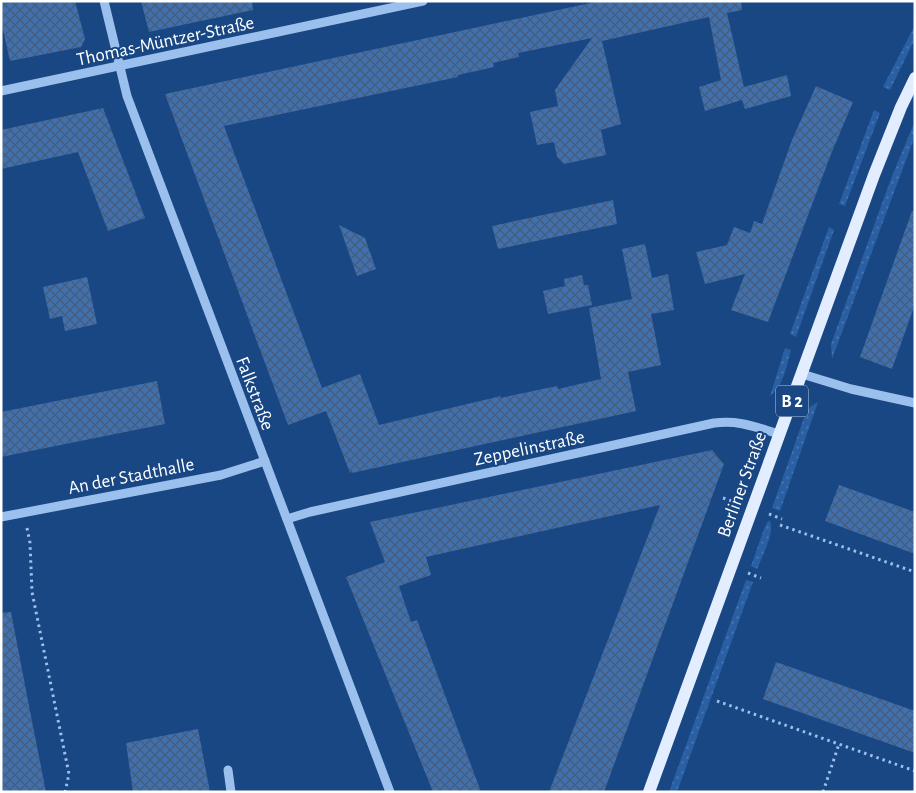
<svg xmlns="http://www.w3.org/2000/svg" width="916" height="793" font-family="'Alegreya Sans',sans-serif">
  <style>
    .grass { fill: url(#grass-dots) }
    .building { fill: url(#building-cross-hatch) }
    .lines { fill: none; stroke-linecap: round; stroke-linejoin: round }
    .path { stroke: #9cc0ed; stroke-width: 3; stroke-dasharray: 2.5 4; stroke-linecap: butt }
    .minor { stroke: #9cc0ed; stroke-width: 9 }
    .major { stroke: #e2edff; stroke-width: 12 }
    .labels { text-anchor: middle; stroke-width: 4; stroke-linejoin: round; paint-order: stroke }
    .shield { fill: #184784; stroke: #bac8da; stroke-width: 1 }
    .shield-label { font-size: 18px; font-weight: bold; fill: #fff }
    .street-label { font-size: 19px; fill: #fff; stroke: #184784 }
  </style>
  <defs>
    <pattern id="grass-dots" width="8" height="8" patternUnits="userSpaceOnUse" patternTransform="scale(1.25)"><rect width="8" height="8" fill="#2a60a3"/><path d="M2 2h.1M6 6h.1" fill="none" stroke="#4a78b1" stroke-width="1.8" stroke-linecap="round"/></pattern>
    <pattern id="building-cross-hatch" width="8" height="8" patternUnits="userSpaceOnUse" patternTransform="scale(1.25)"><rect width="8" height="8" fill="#4070ae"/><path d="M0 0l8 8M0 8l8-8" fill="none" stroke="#475c78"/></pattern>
  </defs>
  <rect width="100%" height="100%" fill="#184784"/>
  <g class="grass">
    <path d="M 915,25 L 915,39 L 890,90 L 883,87 Z"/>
    <path d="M 874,110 L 880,113 L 845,206 L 839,204 Z"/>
    <path d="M 915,121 L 915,136 L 832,359 L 831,344 L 892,176 Z"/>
    <path d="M 829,227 L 834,230 L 796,337 L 790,334 Z"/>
    <path d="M 785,348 L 791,350 C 786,368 784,384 770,396 Z"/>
    <path d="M 818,402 L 780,511 L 772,508 L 804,418 L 810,407 Z"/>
    <path d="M 768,521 L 770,521 C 775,532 762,557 757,569 L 751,566 L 764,529 Z"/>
    <path d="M 746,580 L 753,582 L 677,792 L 669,792 Z"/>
  </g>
  <g class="building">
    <path d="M 1,1 L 75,1 L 85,39 L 81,47 L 10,61 L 1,21 Z"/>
    <path d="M 141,1 L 252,1 L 253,10 L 149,32 Z"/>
    <path d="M 600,1 L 741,1 L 742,10 L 727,13 L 744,87 L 787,75 L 791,96 L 745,109 L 742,100 L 705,111 L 699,87 L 721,80 L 709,17 L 602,41 L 621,124 L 601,130 L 606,155 L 564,164 L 557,157 L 554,142 L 537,145 L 530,112 L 558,106 L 555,90 L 592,38 L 518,53 L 519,57 L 493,63 L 494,67 L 458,75 L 458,77 L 224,126 L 322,388 L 360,374 L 379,425 L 501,396 L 500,398 L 557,386 L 558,389 L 601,379 L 589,308 L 632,299 L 622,249 L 645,244 L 652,278 L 668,274 L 674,310 L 651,314 L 661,365 L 628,372 L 636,411 L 352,473 L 352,471 L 350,473 L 326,411 L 288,425 L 165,94 Z"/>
    <path d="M 816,86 L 853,102 L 831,154 L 768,322 L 731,310 L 745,274 L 705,284 L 696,252 L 727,245 L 734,227 L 750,233 L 754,221 L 762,224 L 792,140 Z"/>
    <path d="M 103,108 L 145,218 L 108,231 L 78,152 L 1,169 L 1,130 Z"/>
    <path d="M 613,200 L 617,224 L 498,249 L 492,226 Z"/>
    <path d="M 912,211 L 915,211 L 915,304 L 892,369 L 860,357 Z"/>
    <path d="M 339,225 L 365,238 L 376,269 L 357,276 Z"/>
    <path d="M 582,275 L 584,285 L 588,285 L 592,305 L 548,314 L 543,291 L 565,286 L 564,279 Z"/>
    <path d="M 87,277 L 97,324 L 65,331 L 62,316 L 50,319 L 43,287 Z"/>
    <path d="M 157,381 L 165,424 L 1,457 L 1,412 Z"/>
    <path d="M 712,450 L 724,464 L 604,792 L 549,792 L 660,505 L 426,557 L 431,575 L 399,586 L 411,622 L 417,620 L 481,792 L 433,792 L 346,577 L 385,562 L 370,522 Z"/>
    <path d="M 839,485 L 915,512 L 915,554 L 825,521 Z"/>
    <path d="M 11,612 L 29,706 L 46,792 L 1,792 L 1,613 Z"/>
    <path d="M 776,662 L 915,711 L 915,753 L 763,699 Z"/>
    <path d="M 198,729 L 210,792 L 133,792 L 126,743 Z"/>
  </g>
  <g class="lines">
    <g class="path">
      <path d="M 723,498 L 735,502"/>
      <path d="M 769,514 L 782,519"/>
      <path d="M 780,525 L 915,572"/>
      <path d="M 27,528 L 30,543 L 32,592 L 69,774 L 65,792"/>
      <path d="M 748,573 L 761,578"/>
      <path d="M 717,701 L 915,771"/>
      <path d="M 766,792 L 766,791"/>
      <path d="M 823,792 L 839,744"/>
    </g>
    <g class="minor">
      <path d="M 104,1 L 127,96 L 390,792"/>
      <path d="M 1,91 L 423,1"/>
      <path d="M 802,374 L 851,389 L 915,403"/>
      <path d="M 1,517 L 221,475 L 265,461"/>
      <path d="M 287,519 L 310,512 L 714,423 C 740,420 755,427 779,434"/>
      <path d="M 228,770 L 231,792"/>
    </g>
    <path class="major" d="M 649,792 L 874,175 L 901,107 L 915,78"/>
  </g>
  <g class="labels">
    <rect class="shield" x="776" y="385.5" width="32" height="31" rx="4"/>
    <g class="shield-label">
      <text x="792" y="407">B 2</text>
    </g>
    <g class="street-label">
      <text transform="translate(165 40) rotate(-12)" y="7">Thomas-Müntzer-Straße</text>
      <text transform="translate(256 393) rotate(69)" y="7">Falkstraße</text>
      <text transform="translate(529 447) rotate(-12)" y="7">Zeppelinstraße</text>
      <text transform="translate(131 475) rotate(-11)" y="7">An der Stadthalle</text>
      <text transform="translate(741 484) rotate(-70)" y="7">Berliner Straße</text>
    </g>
  </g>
  <rect width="916" height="793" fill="none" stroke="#ffffff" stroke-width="5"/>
</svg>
